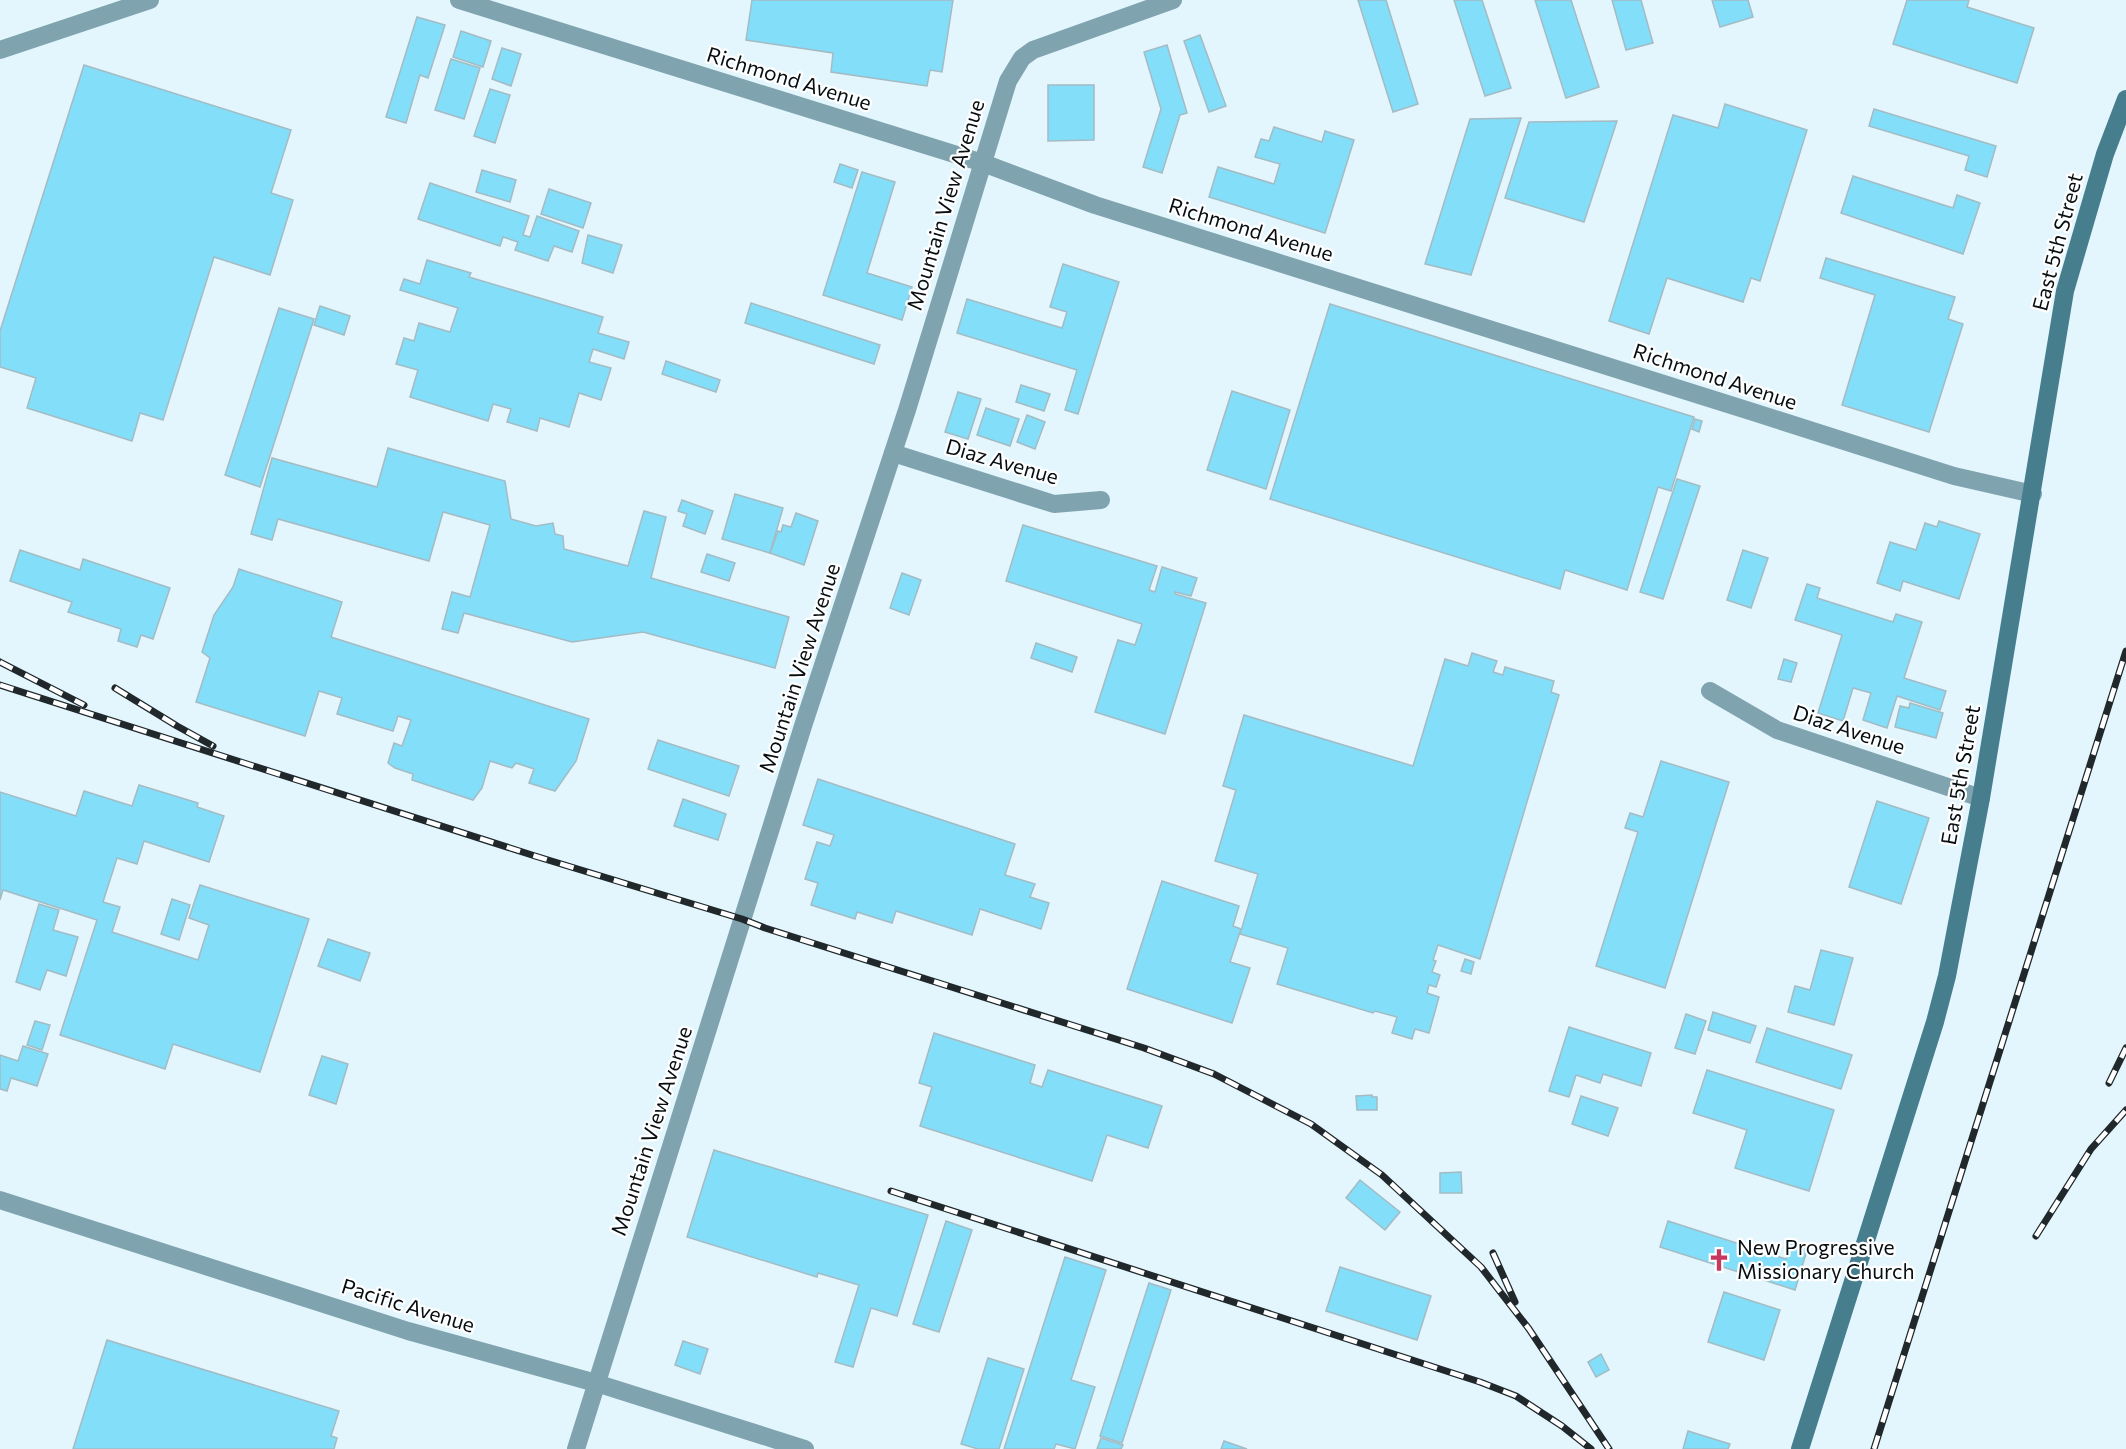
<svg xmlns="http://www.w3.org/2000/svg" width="2126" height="1449" font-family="Commissioner,sans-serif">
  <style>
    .building { fill: #83def9; stroke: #a4bbc3; stroke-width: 1.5 }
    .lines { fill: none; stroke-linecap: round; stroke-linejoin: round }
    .street { stroke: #80a4af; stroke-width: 18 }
    .secondary { stroke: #467e8e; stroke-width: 18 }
    .rail-casing { stroke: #20282c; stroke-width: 7 }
    .rail { stroke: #fff; stroke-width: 4.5; stroke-dasharray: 14; stroke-linecap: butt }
    .labels { text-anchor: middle; stroke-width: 4.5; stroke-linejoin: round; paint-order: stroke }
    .street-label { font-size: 21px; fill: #070e11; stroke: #fff }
    .poi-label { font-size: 21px; fill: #070e11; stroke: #fff; text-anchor: start }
  </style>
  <rect width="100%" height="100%" fill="#e3f6fd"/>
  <g class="building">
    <path d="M 752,0 L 953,0 L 942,72 L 930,70 L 927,86 L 831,72 L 833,53 L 746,40 Z"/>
    <path d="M 1358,0 L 1386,0 L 1418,104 L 1393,112 Z"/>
    <path d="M 1454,0 L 1482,0 L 1511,88 L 1485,96 Z"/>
    <path d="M 1535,0 L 1571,0 L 1599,87 L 1566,98 Z"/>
    <path d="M 1612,0 L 1641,0 L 1653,43 L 1626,50 Z"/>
    <path d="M 1712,0 L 1748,0 L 1753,17 L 1720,27 Z"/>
    <path d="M 1907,0 L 1969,0 L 1967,7 L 2034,28 L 2017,83 L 1893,44 Z"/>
    <path d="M 417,17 L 445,25 L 428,78 L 420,75 L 406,123 L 386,117 Z"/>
    <path d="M 461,31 L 491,41 L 483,67 L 453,57 Z"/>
    <path d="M 1200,35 L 1226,106 L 1209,112 L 1184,41 Z"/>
    <path d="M 1167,45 L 1187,113 L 1180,115 L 1162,173 L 1143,167 L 1161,109 L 1144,52 Z"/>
    <path d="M 502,48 L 521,54 L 511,86 L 492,79 Z"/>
    <path d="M 451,59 L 480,68 L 464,119 L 435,110 Z"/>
    <path d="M 84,65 L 291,130 L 271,193 L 293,200 L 270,275 L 214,257 L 163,420 L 140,413 L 132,441 L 27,408 L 36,378 L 0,367 L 0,331 Z"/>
    <path d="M 1048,85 L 1094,85 L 1094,140 L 1048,141 Z"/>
    <path d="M 490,89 L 510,95 L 495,143 L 474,136 Z"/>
    <path d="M 1725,104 L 1807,130 L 1760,281 L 1751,278 L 1743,302 L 1667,278 L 1649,334 L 1609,321 L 1673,115 L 1718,128 Z"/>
    <path d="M 1874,109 L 1996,146 L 1987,177 L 1965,170 L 1969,156 L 1869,126 Z"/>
    <path d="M 1521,118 L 1471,275 L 1425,264 L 1470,119 Z"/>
    <path d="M 1617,121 L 1584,222 L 1505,198 L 1529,122 Z"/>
    <path d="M 1274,127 L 1322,142 L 1325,131 L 1354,140 L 1325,233 L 1209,197 L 1218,167 L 1274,184 L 1280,164 L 1255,157 L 1261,139 L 1269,141 Z"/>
    <path d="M 840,164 L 858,170 L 852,188 L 834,182 Z"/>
    <path d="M 482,170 L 516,180 L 510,202 L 476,192 Z"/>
    <path d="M 862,172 L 895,182 L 867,273 L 912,287 L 902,320 L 823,295 Z"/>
    <path d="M 1853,176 L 1953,208 L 1957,195 L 1980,203 L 1963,254 L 1841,213 Z"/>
    <path d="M 430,183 L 529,216 L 523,235 L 530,237 L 537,216 L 579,231 L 572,252 L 554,246 L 548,261 L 515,250 L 518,242 L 503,237 L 500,246 L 418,219 Z"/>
    <path d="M 549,189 L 591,203 L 583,228 L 541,214 Z"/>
    <path d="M 588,235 L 622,245 L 613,273 L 582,263 Z"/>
    <path d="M 1826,258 L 1955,297 L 1948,319 L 1963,324 L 1929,432 L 1842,405 L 1875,295 L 1820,278 Z"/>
    <path d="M 427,260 L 471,273 L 469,277 L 603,317 L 598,333 L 629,342 L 624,359 L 593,349 L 589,362 L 611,368 L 601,400 L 579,393 L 569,427 L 540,418 L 537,431 L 507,422 L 511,409 L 493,404 L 488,421 L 410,397 L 418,370 L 396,364 L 404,338 L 414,341 L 419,323 L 450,332 L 458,308 L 400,290 L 404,279 L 420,284 Z"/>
    <path d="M 1063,264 L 1119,282 L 1078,414 L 1065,410 L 1077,370 L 957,333 L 967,299 L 1062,328 L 1067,312 L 1050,307 Z"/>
    <path d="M 751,303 L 880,345 L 874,364 L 745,323 Z"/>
    <path d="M 1330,304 L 1694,417 L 1671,491 L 1658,487 L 1627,590 L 1565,570 L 1560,589 L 1270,499 Z"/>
    <path d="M 320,306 L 350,316 L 344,335 L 314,325 Z"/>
    <path d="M 279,308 L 314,319 L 260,487 L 225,475 Z"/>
    <path d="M 666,361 L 720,380 L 716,392 L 662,374 Z"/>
    <path d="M 1021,385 L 1050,394 L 1044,411 L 1016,402 Z"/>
    <path d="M 1232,391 L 1290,410 L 1266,489 L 1207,470 Z"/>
    <path d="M 958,392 L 981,399 L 968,439 L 945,432 Z"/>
    <path d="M 986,408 L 1019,419 L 1010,446 L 977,435 Z"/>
    <path d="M 1027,415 L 1045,422 L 1035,449 L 1017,442 Z"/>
    <path d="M 1695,419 L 1702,421 L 1699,432 L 1692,429 Z"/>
    <path d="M 388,448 L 505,481 L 511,519 L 536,526 L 553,523 L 555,534 L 563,536 L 564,549 L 628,566 L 644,511 L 666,517 L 651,578 L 789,617 L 775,668 L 643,632 L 572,642 L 464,613 L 458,633 L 442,629 L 452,592 L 470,597 L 490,525 L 443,512 L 429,561 L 278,519 L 272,540 L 251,534 L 272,458 L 377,487 Z"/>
    <path d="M 1677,479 L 1700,486 L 1663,599 L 1640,592 Z"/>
    <path d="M 735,494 L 783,508 L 770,553 L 722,539 Z"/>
    <path d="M 682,500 L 713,511 L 705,534 L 683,526 L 687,514 L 678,511 Z"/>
    <path d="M 796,513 L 818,521 L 804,565 L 770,553 L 778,531 L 781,532 L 783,525 L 791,527 Z"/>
    <path d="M 1939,521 L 1980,534 L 1959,599 L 1903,581 L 1900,591 L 1877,583 L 1890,542 L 1916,550 L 1925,523 L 1937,527 Z"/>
    <path d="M 1023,525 L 1157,566 L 1149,590 L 1155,592 L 1162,567 L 1197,578 L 1191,596 L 1175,592 L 1175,594 L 1206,603 L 1165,734 L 1095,712 L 1118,640 L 1135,645 L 1142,624 L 1006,581 Z"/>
    <path d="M 20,550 L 80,570 L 83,559 L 170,588 L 153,639 L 141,635 L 137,647 L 118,641 L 121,629 L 68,612 L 72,602 L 10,581 Z"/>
    <path d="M 1743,550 L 1768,558 L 1751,608 L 1727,600 Z"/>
    <path d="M 707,554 L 735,563 L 729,581 L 701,572 Z"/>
    <path d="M 239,569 L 342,602 L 331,637 L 589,719 L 576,761 L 555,791 L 529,783 L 534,769 L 516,763 L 512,768 L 490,761 L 482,788 L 473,800 L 412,780 L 413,774 L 395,768 L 388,763 L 394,743 L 402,746 L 411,720 L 398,716 L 393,731 L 337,714 L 342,698 L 319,691 L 305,736 L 196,702 L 210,658 L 202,652 L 214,615 L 233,587 Z"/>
    <path d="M 902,573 L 921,580 L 909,615 L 890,608 Z"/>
    <path d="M 1807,584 L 1820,588 L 1817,598 L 1893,622 L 1896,614 L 1922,622 L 1904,678 L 1946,691 L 1940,710 L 1897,696 L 1887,728 L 1863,720 L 1871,693 L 1853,688 L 1843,721 L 1818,713 L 1842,635 L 1795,620 Z"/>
    <path d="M 1036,643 L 1077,657 L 1072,672 L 1031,658 Z"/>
    <path d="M 1472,653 L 1497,661 L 1493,672 L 1503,675 L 1505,667 L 1554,681 L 1551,692 L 1559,695 L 1480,959 L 1438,945 L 1433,960 L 1436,961 L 1432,972 L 1440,975 L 1436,987 L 1429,985 L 1427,993 L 1439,997 L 1429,1033 L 1415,1029 L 1412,1039 L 1392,1033 L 1397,1017 L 1375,1011 L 1373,1013 L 1277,984 L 1288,948 L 1240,934 L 1258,874 L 1215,861 L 1236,790 L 1223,786 L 1244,715 L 1413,766 L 1445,659 L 1468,666 Z"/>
    <path d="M 1784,659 L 1797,663 L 1791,682 L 1778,679 Z"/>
    <path d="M 1910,703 L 1943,713 L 1936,738 L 1895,727 L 1900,706 L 1909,708 Z"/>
    <path d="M 658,740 L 739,766 L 729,796 L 648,769 Z"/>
    <path d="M 1661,761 L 1729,782 L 1665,988 L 1596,966 L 1638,832 L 1625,828 L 1630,813 L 1643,817 Z"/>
    <path d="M 818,779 L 1015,844 L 1005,875 L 1035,884 L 1030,897 L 1049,903 L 1041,929 L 980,909 L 972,935 L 896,911 L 892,923 L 857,912 L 855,919 L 811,905 L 818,883 L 805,879 L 817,842 L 830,846 L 834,835 L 803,825 Z"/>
    <path d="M 139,785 L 198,803 L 197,807 L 224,816 L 209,862 L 144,841 L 137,864 L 117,858 L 103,902 L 120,907 L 112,932 L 198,960 L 209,925 L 189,918 L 200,885 L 309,919 L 260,1072 L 173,1044 L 165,1069 L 60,1035 L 97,920 L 3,890 L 0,900 L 0,792 L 76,816 L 84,791 L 132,806 Z"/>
    <path d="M 683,799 L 726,814 L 718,840 L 674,826 Z"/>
    <path d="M 1877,801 L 1929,818 L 1901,904 L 1849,887 Z"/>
    <path d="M 1162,881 L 1239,906 L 1233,926 L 1241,929 L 1230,962 L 1250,968 L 1232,1023 L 1127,989 Z"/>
    <path d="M 172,899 L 190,905 L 179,940 L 161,934 Z"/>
    <path d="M 39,904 L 59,910 L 53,930 L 78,937 L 66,976 L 47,970 L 40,990 L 16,982 Z"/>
    <path d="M 328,939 L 370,953 L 360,981 L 318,966 Z"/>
    <path d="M 1821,950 L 1853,958 L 1834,1025 L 1788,1012 L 1795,986 L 1810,990 Z"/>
    <path d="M 1465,959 L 1474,962 L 1471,974 L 1461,971 Z"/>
    <path d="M 1713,1012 L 1756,1026 L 1750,1043 L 1708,1030 Z"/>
    <path d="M 1686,1014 L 1706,1021 L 1695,1054 L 1675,1048 Z"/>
    <path d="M 35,1021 L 50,1025 L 42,1050 L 27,1045 Z"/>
    <path d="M 1569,1027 L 1651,1053 L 1641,1086 L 1603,1074 L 1600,1083 L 1576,1075 L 1569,1097 L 1549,1091 Z"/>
    <path d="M 1767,1028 L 1852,1055 L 1841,1089 L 1756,1062 Z"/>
    <path d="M 934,1033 L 1035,1065 L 1030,1083 L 1042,1087 L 1048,1070 L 1162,1106 L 1148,1148 L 1107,1135 L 1092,1181 L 920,1126 L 932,1087 L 919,1083 Z"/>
    <path d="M 23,1046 L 48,1054 L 37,1086 L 11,1078 L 7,1091 L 0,1089 L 0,1055 L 18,1061 Z"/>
    <path d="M 322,1056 L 348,1064 L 336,1104 L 309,1095 Z"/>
    <path d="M 1707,1070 L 1834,1110 L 1809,1191 L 1735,1168 L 1747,1130 L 1693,1113 Z"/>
    <path d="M 1372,1095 L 1372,1097 L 1377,1097 L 1377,1110 L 1357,1110 L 1356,1096 Z"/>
    <path d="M 1581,1096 L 1618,1108 L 1608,1136 L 1572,1124 Z"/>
    <path d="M 714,1150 L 928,1215 L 897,1316 L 871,1308 L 853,1367 L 835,1362 L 859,1285 L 818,1273 L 817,1277 L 687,1237 Z"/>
    <path d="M 1461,1172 L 1462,1193 L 1440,1193 L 1440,1173 Z"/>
    <path d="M 1360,1180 L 1400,1212 L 1385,1230 L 1346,1198 Z"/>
    <path d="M 946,1221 L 972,1230 L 939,1332 L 913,1324 Z"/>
    <path d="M 1668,1221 L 1786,1259 L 1791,1242 L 1808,1247 L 1795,1290 L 1660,1247 Z"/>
    <path d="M 1065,1257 L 1106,1270 L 1071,1380 L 1095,1387 L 1075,1449 L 1056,1444 L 1054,1449 L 1004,1449 Z"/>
    <path d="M 1340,1267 L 1431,1296 L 1417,1340 L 1326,1311 Z"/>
    <path d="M 1149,1283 L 1171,1290 L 1122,1443 L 1100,1436 Z"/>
    <path d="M 1724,1292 L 1780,1310 L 1764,1360 L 1708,1342 Z"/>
    <path d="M 107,1340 L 339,1411 L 331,1436 L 337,1438 L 334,1449 L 73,1449 Z"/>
    <path d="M 683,1341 L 708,1349 L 700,1374 L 675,1365 Z"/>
    <path d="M 1601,1354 L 1609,1370 L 1596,1377 L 1588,1362 Z"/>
    <path d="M 988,1358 L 1024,1369 L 999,1449 L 978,1449 L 961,1444 Z"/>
    <path d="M 1688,1431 L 1730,1444 L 1728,1449 L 1683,1449 Z"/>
    <path d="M 1101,1438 L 1123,1445 L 1121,1449 L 1097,1449 Z"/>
    <path d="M 1224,1441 L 1247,1449 L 1221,1449 Z"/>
  </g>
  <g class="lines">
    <g class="street">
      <path d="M 459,0 L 983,163 L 1095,205 L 1753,412 L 1954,476 L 2033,494"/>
      <path d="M 0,50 L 150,0"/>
      <path d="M 893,453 L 1054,504 L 1101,500"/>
      <path d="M 1710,691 L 1777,730 L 1981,798"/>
      <path d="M 0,1200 L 408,1331 L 596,1383 L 805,1449"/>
      <path d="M 576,1449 L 803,726 L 907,410 L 1008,81 L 1022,58 L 1033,50 L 1173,0"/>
    </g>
    <path class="secondary" d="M 1800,1449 L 1935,1022 L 1947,976 L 1981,798 L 2065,291 L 2105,154 L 2126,99"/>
    <g class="rail-casing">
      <g id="rail">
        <path d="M 0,662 L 84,705"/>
        <path d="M 0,685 L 535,856 L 742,919 L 765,928 L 1144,1048 L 1214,1074 L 1311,1124 L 1382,1175 L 1481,1267 L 1529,1329 L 1609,1449"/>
        <path d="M 115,688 L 177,726 L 213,746"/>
        <path d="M 2109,1083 L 2126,1048"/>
        <path d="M 891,1191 L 1480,1382 L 1516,1396 L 1562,1426 L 1591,1449"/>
        <path d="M 2036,1236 L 2091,1149 L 2126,1110"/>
        <path d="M 1493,1253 L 1515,1302"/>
        <path d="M 1874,1449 L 2126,651"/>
      </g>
    </g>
    <use href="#rail" class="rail"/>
  </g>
  <defs>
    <g id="church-bare" transform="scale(1.8)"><path d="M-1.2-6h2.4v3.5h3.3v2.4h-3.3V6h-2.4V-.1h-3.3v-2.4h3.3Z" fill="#c7385f" stroke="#fff" stroke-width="2.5" paint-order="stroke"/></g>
  </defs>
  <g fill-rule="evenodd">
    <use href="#church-bare" x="1719" y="1260"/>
  </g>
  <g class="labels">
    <g class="street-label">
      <text transform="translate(789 79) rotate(17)" y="7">Richmond Avenue</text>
      <text transform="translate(946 205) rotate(-73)" y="7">Mountain View Avenue</text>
      <text transform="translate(1251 230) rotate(17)" y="7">Richmond Avenue</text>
      <text transform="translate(2058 242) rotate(-75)" y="7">East 5th Street</text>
      <text transform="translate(1715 377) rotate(18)" y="7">Richmond Avenue</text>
      <text transform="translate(1002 462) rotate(16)" y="7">Diaz Avenue</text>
      <text transform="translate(800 668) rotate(-72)" y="7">Mountain View Avenue</text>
      <text transform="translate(1849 730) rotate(18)" y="7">Diaz Avenue</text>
      <text transform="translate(1961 775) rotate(-80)" y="7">East 5th Street</text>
      <text transform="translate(652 1131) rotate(-72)" y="7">Mountain View Avenue</text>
      <text transform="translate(408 1306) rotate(17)" y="7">Pacific Avenue</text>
    </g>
    <g class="poi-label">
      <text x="1737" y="1255">New Progressive<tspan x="1737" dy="24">Missionary Church</tspan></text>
    </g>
  </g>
</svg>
